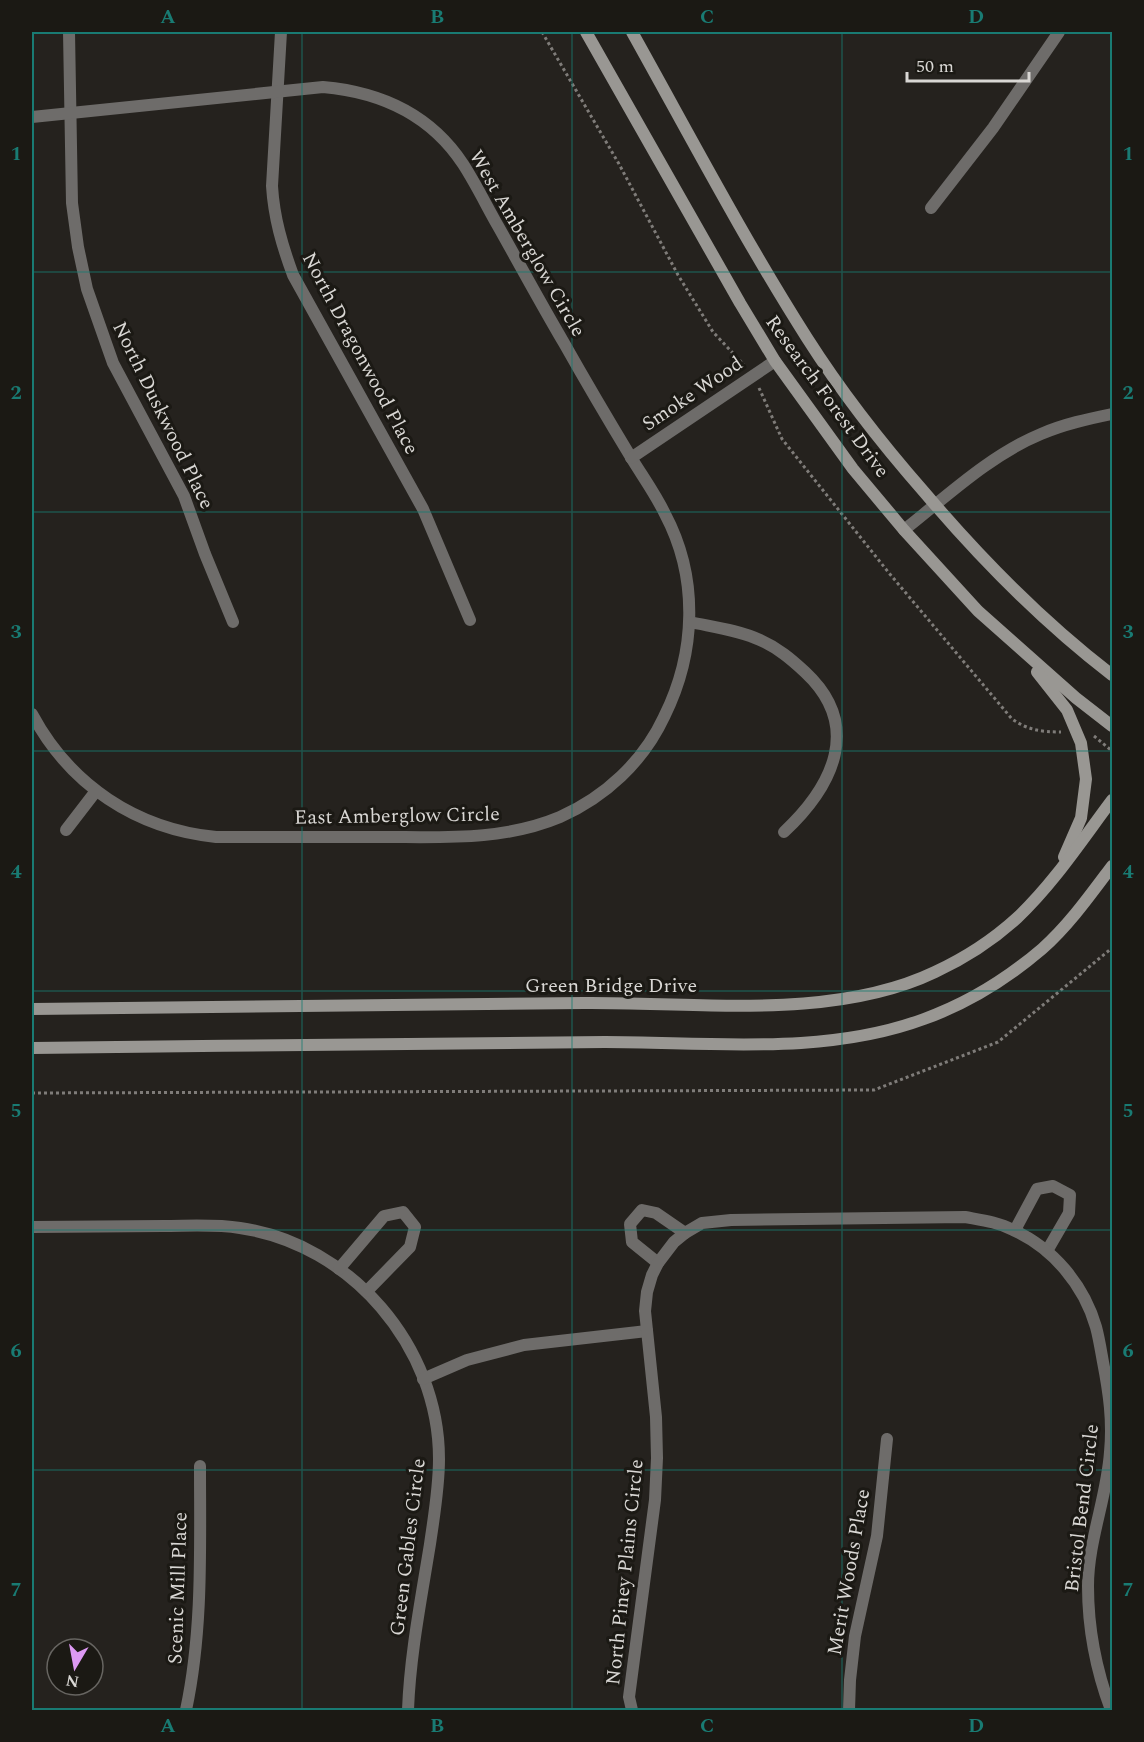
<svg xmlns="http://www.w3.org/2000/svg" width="1144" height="1742" font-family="Spectral,serif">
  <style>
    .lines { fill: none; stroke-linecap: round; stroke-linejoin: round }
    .path { stroke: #7f7c79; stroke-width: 3; stroke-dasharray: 3 3; stroke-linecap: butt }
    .minor { stroke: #6e6c6a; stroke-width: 12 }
    .secondary { stroke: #999793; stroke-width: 12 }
    .grid { fill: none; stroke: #197b73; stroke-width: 1.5; stroke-opacity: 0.55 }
    .labels { text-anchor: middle; stroke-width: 6; stroke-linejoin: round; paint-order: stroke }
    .street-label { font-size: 20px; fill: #d9d7d4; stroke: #1b1914 }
    .neatline { fill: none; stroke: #197b73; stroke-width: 2 }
    .grid-label { font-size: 20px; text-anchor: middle; font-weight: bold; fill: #197b73 }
  </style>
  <rect width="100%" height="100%" fill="#25221e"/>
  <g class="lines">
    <g class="path">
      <path d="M 542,32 L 619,164 L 678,275 L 713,332 L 744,365"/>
      <path d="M 759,388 L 782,439 L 889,573 L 1012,719 C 1028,730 1041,732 1061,732"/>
      <path d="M 1094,736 L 1112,751"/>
      <path d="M 32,1093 L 874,1090 L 998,1042 L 1112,948"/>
    </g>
    <g class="minor">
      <path d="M 69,32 L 72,203 L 78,247 L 87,289 L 113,363 L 184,496 L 205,554 L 233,622"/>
      <path d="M 281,32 L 272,186 C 274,218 282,245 293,275 L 423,509 L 470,620"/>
      <path d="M 32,117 L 323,87 C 380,92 430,114 463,164 C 476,184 486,205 498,226 C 520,265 541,304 564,343 C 586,382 609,421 632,459 C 643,477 656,495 665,514 C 699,578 696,653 664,717 C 643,762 605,797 560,817 C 503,841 442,837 383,837 C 327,837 271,837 216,837 C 136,829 70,785 32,714"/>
      <path d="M 931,208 L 993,128 L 1059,32"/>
      <path d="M 631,458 L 775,361"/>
      <path d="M 904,530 C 946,497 990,455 1041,434 C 1064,424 1088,419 1112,414"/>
      <path d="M 690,622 C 713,627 738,630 760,640 C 778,648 791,659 805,672 C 863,726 833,786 784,832"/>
      <path d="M 66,830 L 96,791"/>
      <path d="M 32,1227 C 75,1227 119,1226 163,1226 C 188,1226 215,1224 240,1228 C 351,1244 439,1347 439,1459 C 439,1488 434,1516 430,1544 C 421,1600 410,1655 408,1710"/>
      <path d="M 1015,1230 L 1037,1189 L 1053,1186 L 1070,1195 L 1069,1213 L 1047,1251"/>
      <path d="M 658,1263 L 632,1242 L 630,1224 L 642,1210 L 656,1213 L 685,1233"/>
      <path d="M 339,1269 L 384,1216 L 403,1212 L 415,1227 L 410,1247 L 367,1291"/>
      <path d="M 423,1379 L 467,1360 L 524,1345 L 647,1331"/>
      <path d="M 186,1710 C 203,1630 200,1548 200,1466"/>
      <path d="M 632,1710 L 629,1697 L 655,1500 L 657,1458 L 656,1417 L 645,1311 L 647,1292 L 652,1275 L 658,1263 L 674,1242 L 685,1233 L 702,1223 L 731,1220 L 965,1217 C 981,1220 998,1222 1013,1230 C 1053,1248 1084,1285 1096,1327 C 1099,1338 1101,1351 1103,1362 C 1109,1393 1113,1421 1110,1452 C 1107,1497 1088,1541 1088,1586 C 1088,1630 1096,1670 1111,1710"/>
      <path d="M 849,1710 L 850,1680 L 855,1636 L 877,1536 L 887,1439"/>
    </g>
    <g class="secondary">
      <path d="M 586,32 L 740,303 L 775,361 L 853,469 L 904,530 L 978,611 L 1076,698 L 1112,726"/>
      <path d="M 632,32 C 689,134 744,239 807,338 C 842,393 882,444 925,493 C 981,559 1043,622 1112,675"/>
      <path d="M 1037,672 L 1067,710 L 1081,743 L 1086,779 L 1081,818 L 1064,857"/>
      <path d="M 32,1009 C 216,1007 400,1005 584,1003 C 695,1002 833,1021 935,972 C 963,959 994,939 1017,918 C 1054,883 1082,840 1112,800"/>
      <path d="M 32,1048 C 223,1046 414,1043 605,1042 C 709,1042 825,1056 924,1019 C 966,1004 1008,978 1042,949 C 1069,925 1091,894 1112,866"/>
    </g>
  </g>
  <path class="grid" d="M 302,32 L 302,1710M 572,32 L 572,1710M 842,32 L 842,1710M 32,272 L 1112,272M 32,512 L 1112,512M 32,751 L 1112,751M 32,991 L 1112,991M 32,1230 L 1112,1230M 32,1470 L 1112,1470"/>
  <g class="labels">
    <g class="street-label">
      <text transform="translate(528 243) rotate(60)" y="7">West Amberglow Circle</text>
      <text transform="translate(361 353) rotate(62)" y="7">North Dragonwood Place</text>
      <text transform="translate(692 393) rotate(-34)" y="7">Smoke Wood</text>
      <text transform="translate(828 396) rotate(54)" y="7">Research Forest Drive</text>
      <text transform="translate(164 415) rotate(64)" y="7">North Duskwood Place</text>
      <text transform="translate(397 815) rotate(-1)" y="7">East Amberglow Circle</text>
      <text x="611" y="992">Green Bridge Drive</text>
      <text transform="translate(1081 1508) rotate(-83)" y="7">Bristol Bend Circle</text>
      <text transform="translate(407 1547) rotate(-83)" y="7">Green Gables Circle</text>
      <text transform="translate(624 1572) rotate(-84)" y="7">North Piney Plains Circle</text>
      <text transform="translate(848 1572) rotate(-80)" y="7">Merit Woods Place</text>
      <text transform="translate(177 1588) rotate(-88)" y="7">Scenic Mill Place</text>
    </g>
  </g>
  <rect width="1144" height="1742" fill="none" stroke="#1b1914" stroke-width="66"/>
  <g transform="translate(75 1667) rotate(190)"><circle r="28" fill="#1b1914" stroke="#676561" stroke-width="1.5"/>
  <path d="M0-4.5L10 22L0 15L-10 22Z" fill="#dd99f3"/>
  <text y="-9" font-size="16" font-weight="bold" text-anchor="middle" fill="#d9d7d4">N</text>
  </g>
  <path d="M907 72v9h122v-9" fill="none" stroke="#d9d7d4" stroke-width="3"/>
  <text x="916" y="72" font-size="18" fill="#d9d7d4" stroke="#1b1914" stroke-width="4.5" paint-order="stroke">50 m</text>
  <rect x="33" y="33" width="1078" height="1676" class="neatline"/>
  <g class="grid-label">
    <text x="168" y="23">A</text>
    <text x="437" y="23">B</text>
    <text x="707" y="23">C</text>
    <text x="976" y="23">D</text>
    <text x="16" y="160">1</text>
    <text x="1128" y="160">1</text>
    <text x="16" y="399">2</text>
    <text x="1128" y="399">2</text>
    <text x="16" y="638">3</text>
    <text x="1128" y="638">3</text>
    <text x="16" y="878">4</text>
    <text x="1128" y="878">4</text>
    <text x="16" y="1117">5</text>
    <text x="1128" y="1117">5</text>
    <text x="16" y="1357">6</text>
    <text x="1128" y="1357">6</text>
    <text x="16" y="1596">7</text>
    <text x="1128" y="1596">7</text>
    <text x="168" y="1732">A</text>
    <text x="437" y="1732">B</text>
    <text x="707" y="1732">C</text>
    <text x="976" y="1732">D</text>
  </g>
</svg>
